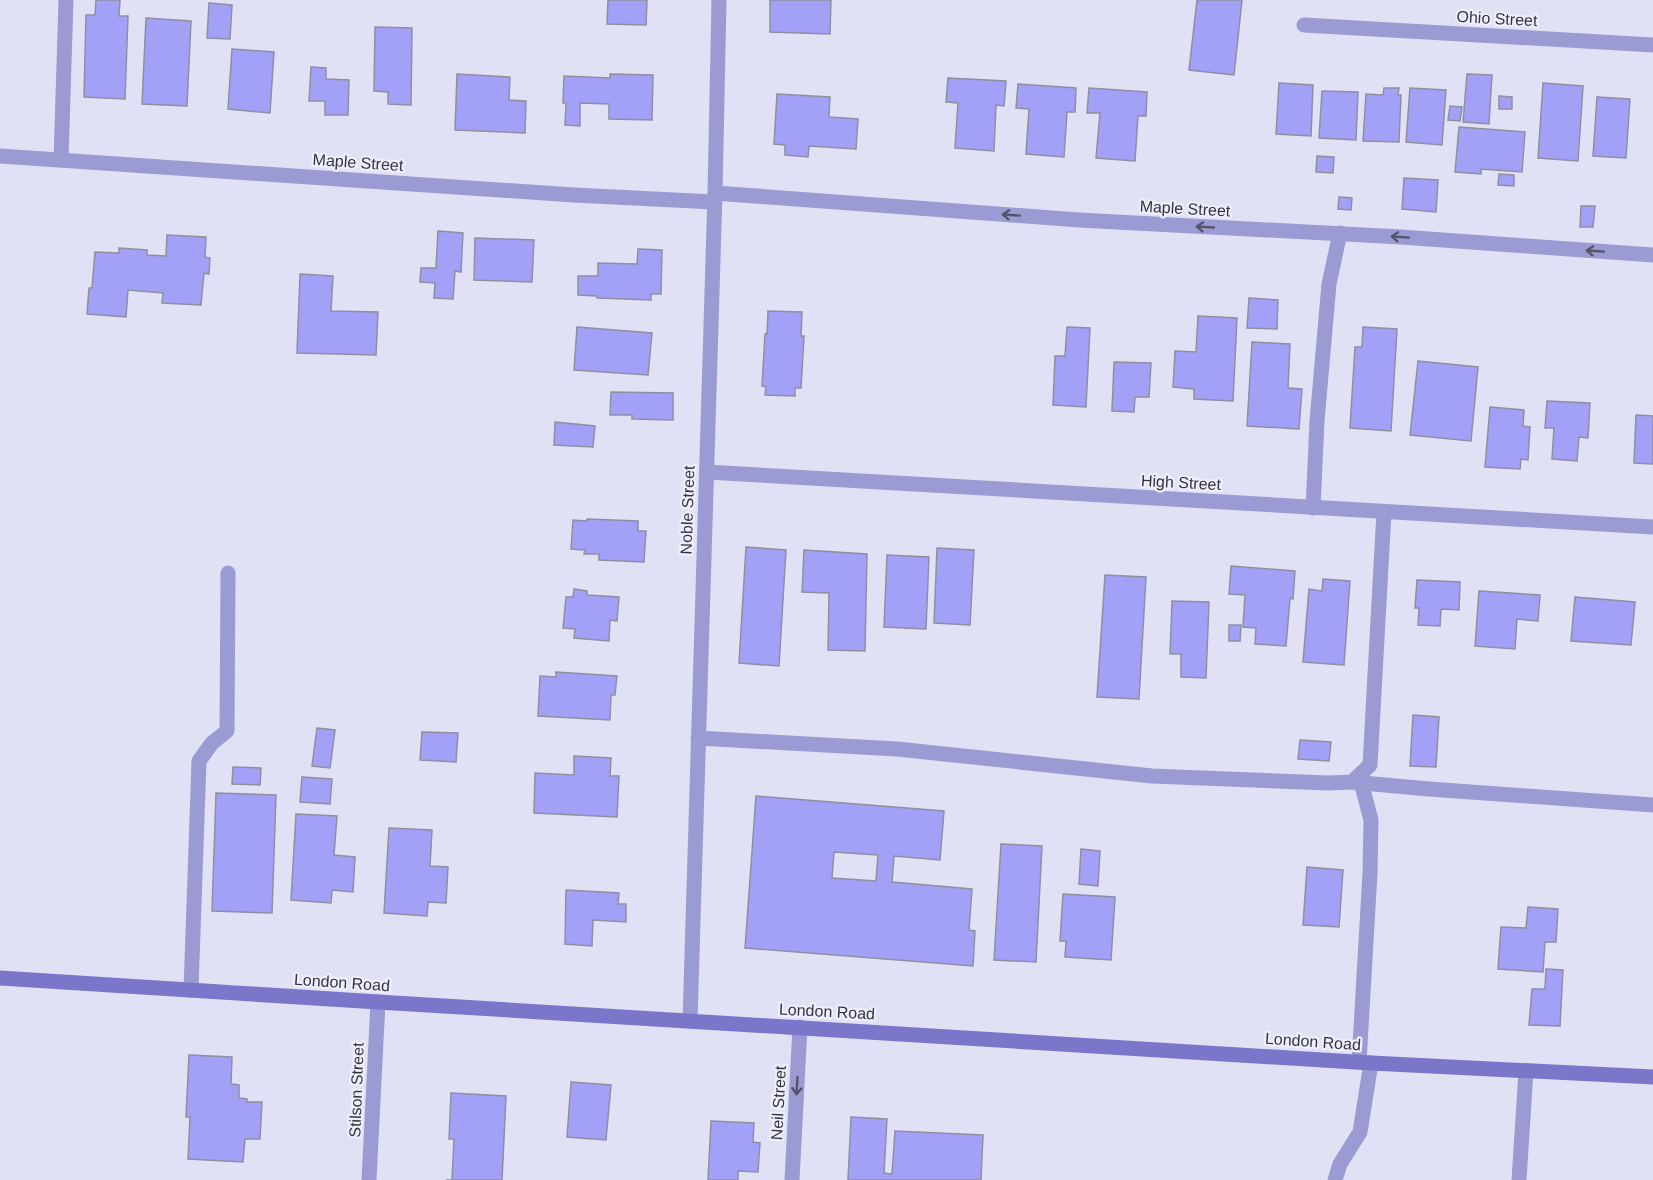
<svg xmlns="http://www.w3.org/2000/svg" width="1653" height="1180" font-family="Arial,sans-serif">
  <style>
    .building { fill: #a2a0f7; stroke: #8e8fa1; stroke-width: 1.5; fill-rule: evenodd }
    .lines { fill: none; stroke-linecap: round; stroke-linejoin: round }
    .lane { stroke: #9b9bd4; stroke-width: 15 }
    .street { stroke: #9b9bd4; stroke-width: 15 }
    .secondary { stroke: #7a76ca; stroke-width: 15 }
    .oneway { stroke: #54546a }
    .labels { text-anchor: middle; stroke-width: 4.5; stroke-linejoin: round; paint-order: stroke }
    .street-label { font-size: 16px; fill: #35353d; stroke: #eef }
  </style>
  <rect width="100%" height="100%" fill="#e0e1f5"/>
  <g class="building">
    <path d="M 96,0 L 120,0 L 119,16 L 128,16 L 125,99 L 84,97 L 86,15 L 95,15 Z"/>
    <path d="M 608,0 L 647,0 L 646,25 L 607,24 Z"/>
    <path d="M 770,0 L 831,0 L 830,34 L 770,32 Z"/>
    <path d="M 1197,0 L 1242,0 L 1234,75 L 1189,70 Z"/>
    <path d="M 209,3 L 232,5 L 230,39 L 207,38 Z"/>
    <path d="M 146,18 L 191,21 L 187,106 L 142,104 Z"/>
    <path d="M 375,27 L 412,28 L 411,105 L 388,104 L 388,92 L 374,91 Z"/>
    <path d="M 232,49 L 274,52 L 270,113 L 228,109 Z"/>
    <path d="M 311,67 L 326,68 L 326,79 L 349,80 L 348,115 L 325,115 L 325,101 L 309,101 Z"/>
    <path d="M 457,74 L 510,77 L 509,100 L 526,101 L 525,133 L 455,130 Z"/>
    <path d="M 610,74 L 653,75 L 652,120 L 609,119 L 609,104 L 580,103 L 580,126 L 565,125 L 566,103 L 563,103 L 564,76 L 610,78 Z"/>
    <path d="M 1467,74 L 1492,75 L 1489,124 L 1463,122 Z"/>
    <path d="M 948,78 L 1006,81 L 1004,106 L 996,105 L 994,151 L 955,148 L 958,103 L 946,102 Z"/>
    <path d="M 1279,83 L 1313,85 L 1311,136 L 1276,134 Z"/>
    <path d="M 1543,83 L 1583,86 L 1578,161 L 1538,158 Z"/>
    <path d="M 1018,84 L 1076,88 L 1075,112 L 1067,112 L 1064,157 L 1026,154 L 1029,109 L 1016,108 Z"/>
    <path d="M 1089,88 L 1147,92 L 1146,116 L 1138,116 L 1135,161 L 1096,158 L 1100,113 L 1087,113 Z"/>
    <path d="M 1384,88 L 1399,88 L 1398,95 L 1401,95 L 1399,142 L 1363,141 L 1366,94 L 1383,95 Z"/>
    <path d="M 1410,88 L 1446,90 L 1442,145 L 1406,142 Z"/>
    <path d="M 1322,91 L 1358,92 L 1356,140 L 1319,138 Z"/>
    <path d="M 777,94 L 830,97 L 829,117 L 858,119 L 856,149 L 809,146 L 808,157 L 785,155 L 785,145 L 774,144 Z"/>
    <path d="M 1499,96 L 1512,97 L 1512,109 L 1499,109 Z"/>
    <path d="M 1597,97 L 1630,99 L 1626,158 L 1593,156 Z"/>
    <path d="M 1450,106 L 1462,107 L 1460,121 L 1448,120 Z"/>
    <path d="M 1459,127 L 1525,132 L 1522,172 L 1481,169 L 1481,174 L 1455,172 Z"/>
    <path d="M 1317,156 L 1334,157 L 1333,173 L 1316,172 Z"/>
    <path d="M 1499,174 L 1514,175 L 1514,186 L 1498,185 Z"/>
    <path d="M 1404,178 L 1438,180 L 1436,212 L 1402,209 Z"/>
    <path d="M 1339,197 L 1352,198 L 1351,210 L 1338,209 Z"/>
    <path d="M 1581,206 L 1595,206 L 1593,227 L 1580,227 Z"/>
    <path d="M 438,231 L 463,233 L 461,272 L 455,271 L 453,299 L 434,298 L 435,283 L 420,282 L 421,268 L 436,268 Z"/>
    <path d="M 167,235 L 206,237 L 205,257 L 210,258 L 209,274 L 204,273 L 201,305 L 162,303 L 163,293 L 128,290 L 126,317 L 87,314 L 89,288 L 92,288 L 95,252 L 119,253 L 119,248 L 147,250 L 147,255 L 166,256 Z"/>
    <path d="M 475,238 L 534,240 L 532,282 L 474,280 Z"/>
    <path d="M 638,249 L 662,250 L 661,294 L 651,294 L 651,300 L 597,298 L 597,296 L 578,295 L 578,276 L 598,276 L 598,263 L 637,264 Z"/>
    <path d="M 300,274 L 333,276 L 331,311 L 378,312 L 376,355 L 297,353 Z"/>
    <path d="M 1249,298 L 1278,300 L 1277,329 L 1247,328 Z"/>
    <path d="M 768,311 L 802,312 L 801,336 L 804,336 L 801,388 L 795,388 L 795,396 L 765,395 L 766,387 L 762,386 L 765,334 L 767,334 Z"/>
    <path d="M 1198,316 L 1237,318 L 1233,401 L 1194,399 L 1194,389 L 1173,387 L 1175,351 L 1196,352 Z"/>
    <path d="M 577,327 L 652,333 L 648,375 L 574,370 Z"/>
    <path d="M 1067,327 L 1090,328 L 1086,407 L 1053,405 L 1055,356 L 1065,356 Z"/>
    <path d="M 1363,327 L 1397,329 L 1391,431 L 1350,428 L 1355,347 L 1362,347 Z"/>
    <path d="M 1252,342 L 1290,344 L 1288,388 L 1302,389 L 1299,429 L 1247,426 Z"/>
    <path d="M 1418,361 L 1478,367 L 1471,441 L 1410,435 Z"/>
    <path d="M 1114,362 L 1151,363 L 1149,397 L 1135,397 L 1134,412 L 1112,411 Z"/>
    <path d="M 611,392 L 673,393 L 673,420 L 632,419 L 632,415 L 610,415 Z"/>
    <path d="M 1547,401 L 1590,403 L 1588,438 L 1579,437 L 1577,461 L 1552,459 L 1554,428 L 1545,428 Z"/>
    <path d="M 1490,407 L 1524,410 L 1523,426 L 1530,427 L 1528,460 L 1521,459 L 1520,469 L 1485,467 Z"/>
    <path d="M 1636,415 L 1653,416 L 1653,464 L 1634,463 Z"/>
    <path d="M 555,422 L 595,426 L 593,447 L 554,445 Z"/>
    <path d="M 587,519 L 638,521 L 638,531 L 646,531 L 644,562 L 599,560 L 599,554 L 584,554 L 585,550 L 571,549 L 573,520 L 587,521 Z"/>
    <path d="M 746,547 L 786,550 L 779,666 L 739,663 Z"/>
    <path d="M 937,548 L 974,550 L 970,625 L 934,623 Z"/>
    <path d="M 804,550 L 867,554 L 865,651 L 828,650 L 829,593 L 802,592 Z"/>
    <path d="M 887,555 L 929,557 L 926,629 L 884,627 Z"/>
    <path d="M 1231,566 L 1295,571 L 1293,599 L 1290,598 L 1286,646 L 1255,644 L 1256,628 L 1243,627 L 1245,595 L 1229,594 Z"/>
    <path d="M 1105,575 L 1146,577 L 1139,699 L 1097,697 Z"/>
    <path d="M 1323,579 L 1350,581 L 1344,665 L 1303,662 L 1309,589 L 1322,591 Z"/>
    <path d="M 1417,580 L 1460,582 L 1459,610 L 1441,609 L 1440,626 L 1418,625 L 1419,608 L 1415,608 Z"/>
    <path d="M 574,589 L 587,591 L 587,595 L 619,597 L 617,621 L 610,620 L 609,641 L 574,638 L 575,629 L 563,628 L 566,597 L 573,597 Z"/>
    <path d="M 1479,591 L 1540,595 L 1538,621 L 1517,619 L 1515,649 L 1475,646 Z"/>
    <path d="M 1575,597 L 1635,602 L 1631,645 L 1571,641 Z"/>
    <path d="M 1172,601 L 1209,602 L 1206,678 L 1181,677 L 1181,654 L 1170,654 Z"/>
    <path d="M 1229,625 L 1241,625 L 1240,641 L 1229,641 Z"/>
    <path d="M 556,672 L 617,676 L 615,695 L 611,695 L 610,720 L 538,716 L 540,676 L 556,677 Z"/>
    <path d="M 1413,715 L 1439,717 L 1436,767 L 1410,766 Z"/>
    <path d="M 317,728 L 335,730 L 330,768 L 312,766 Z"/>
    <path d="M 422,732 L 458,733 L 456,762 L 420,760 Z"/>
    <path d="M 1300,740 L 1331,742 L 1329,761 L 1298,759 Z"/>
    <path d="M 574,756 L 611,758 L 610,776 L 619,776 L 617,817 L 534,813 L 535,773 L 574,775 Z"/>
    <path d="M 233,767 L 261,768 L 260,785 L 232,784 Z"/>
    <path d="M 302,777 L 332,779 L 330,804 L 300,802 Z"/>
    <path d="M 216,793 L 276,795 L 272,913 L 212,911 Z"/>
    <path d="M 756,796 L 944,811 L 940,860 L 894,856 L 892,882 L 972,889 L 969,930 L 975,931 L 973,966 L 745,948 ZM 834,852 L 878,855 L 876,881 L 832,878 Z"/>
    <path d="M 296,814 L 337,816 L 334,855 L 355,857 L 353,892 L 332,890 L 331,903 L 291,900 Z"/>
    <path d="M 389,828 L 432,830 L 430,866 L 448,867 L 446,903 L 428,902 L 427,916 L 384,913 Z"/>
    <path d="M 1001,844 L 1042,846 L 1036,962 L 994,960 Z"/>
    <path d="M 1081,849 L 1100,851 L 1098,886 L 1079,884 Z"/>
    <path d="M 1307,867 L 1343,870 L 1339,927 L 1303,925 Z"/>
    <path d="M 566,890 L 619,893 L 618,904 L 626,904 L 626,922 L 593,920 L 592,946 L 565,944 Z"/>
    <path d="M 1063,894 L 1115,897 L 1111,960 L 1065,957 L 1066,941 L 1060,941 Z"/>
    <path d="M 1528,907 L 1558,909 L 1556,942 L 1545,942 L 1543,972 L 1498,969 L 1501,927 L 1526,928 Z"/>
    <path d="M 1546,969 L 1563,970 L 1560,1026 L 1529,1025 L 1532,989 L 1545,989 Z"/>
    <path d="M 189,1055 L 232,1057 L 231,1084 L 239,1085 L 239,1098 L 247,1099 L 247,1102 L 262,1102 L 260,1139 L 245,1139 L 243,1162 L 188,1159 L 190,1117 L 186,1117 Z"/>
    <path d="M 571,1082 L 611,1085 L 606,1140 L 567,1137 Z"/>
    <path d="M 451,1093 L 506,1096 L 502,1180 L 446,1180 L 452,1180 L 454,1139 L 449,1139 Z"/>
    <path d="M 851,1117 L 887,1119 L 884,1173 L 892,1174 L 895,1131 L 983,1135 L 981,1180 L 848,1180 Z"/>
    <path d="M 711,1121 L 754,1123 L 753,1142 L 760,1143 L 758,1172 L 738,1171 L 738,1180 L 708,1180 Z"/>
  </g>
  <g class="lines">
    <g class="lane">
      <path d="M 61,160 L 66,0"/>
      <path d="M 1313,508 L 1317,421 L 1329,284 L 1340,233"/>
      <path d="M 698,738 L 897,749 L 1152,776 L 1328,783 L 1352,782 L 1370,765 L 1384,512"/>
      <path d="M 1352,782 L 1429,789 L 1653,805"/>
      <path d="M 191,990 L 199,761 L 212,743 L 227,731 L 228,573"/>
      <path d="M 1359,1062 L 1370,873 L 1371,820 L 1361,782"/>
      <path d="M 1335,1180 L 1340,1164 L 1360,1132 L 1371,1063"/>
      <path d="M 1519,1180 L 1526,1071"/>
    </g>
    <g class="street">
      <path d="M 1304,25 L 1653,45"/>
      <path d="M 0,156 L 574,195 L 714,202"/>
      <path d="M 715,193 L 1079,220 L 1401,237 L 1653,255"/>
      <path d="M 707,472 L 1653,527"/>
      <path d="M 690,1021 L 715,193 L 719,0"/>
      <path d="M 369,1180 L 378,1002"/>
      <path d="M 792,1180 L 800,1027"/>
    </g>
    <path class="secondary" d="M 0,978 L 378,1002 L 1371,1063 L 1653,1077"/>
  </g>
  <defs><path id="oneway-shaft" d="M-6 0H5M1.5-3L5.5 0L1.5 3" fill="none" stroke-width="1.6" stroke-linecap="round" stroke-linejoin="round" transform="scale(1.5)"/></defs>
  <g class="oneway">
    <use href="#oneway-shaft" transform="translate(1011 215) rotate(-176)"/>
    <use href="#oneway-shaft" transform="translate(1205 227) rotate(-177)"/>
    <use href="#oneway-shaft" transform="translate(1400 237) rotate(-176)"/>
    <use href="#oneway-shaft" transform="translate(1595 251) rotate(-176)"/>
    <use href="#oneway-shaft" transform="translate(797 1086) rotate(93)"/>
  </g>
  <g class="labels">
    <g class="street-label">
      <text transform="translate(1497 18) rotate(3)" y="6">Ohio Street</text>
      <text transform="translate(358 162) rotate(4)" y="6">Maple Street</text>
      <text transform="translate(1185 208) rotate(3)" y="6">Maple Street</text>
      <text transform="translate(1181 482) rotate(3)" y="6">High Street</text>
      <text transform="translate(687 510) rotate(-88)" y="6">Noble Street</text>
      <text transform="translate(342 982) rotate(4)" y="6">London Road</text>
      <text transform="translate(827 1011) rotate(3)" y="6">London Road</text>
      <text transform="translate(1313 1041) rotate(4)" y="6">London Road</text>
      <text transform="translate(356 1090) rotate(-88)" y="6">Stilson Street</text>
      <text transform="translate(778 1103) rotate(-87)" y="6">Neil Street</text>
    </g>
  </g>
</svg>
